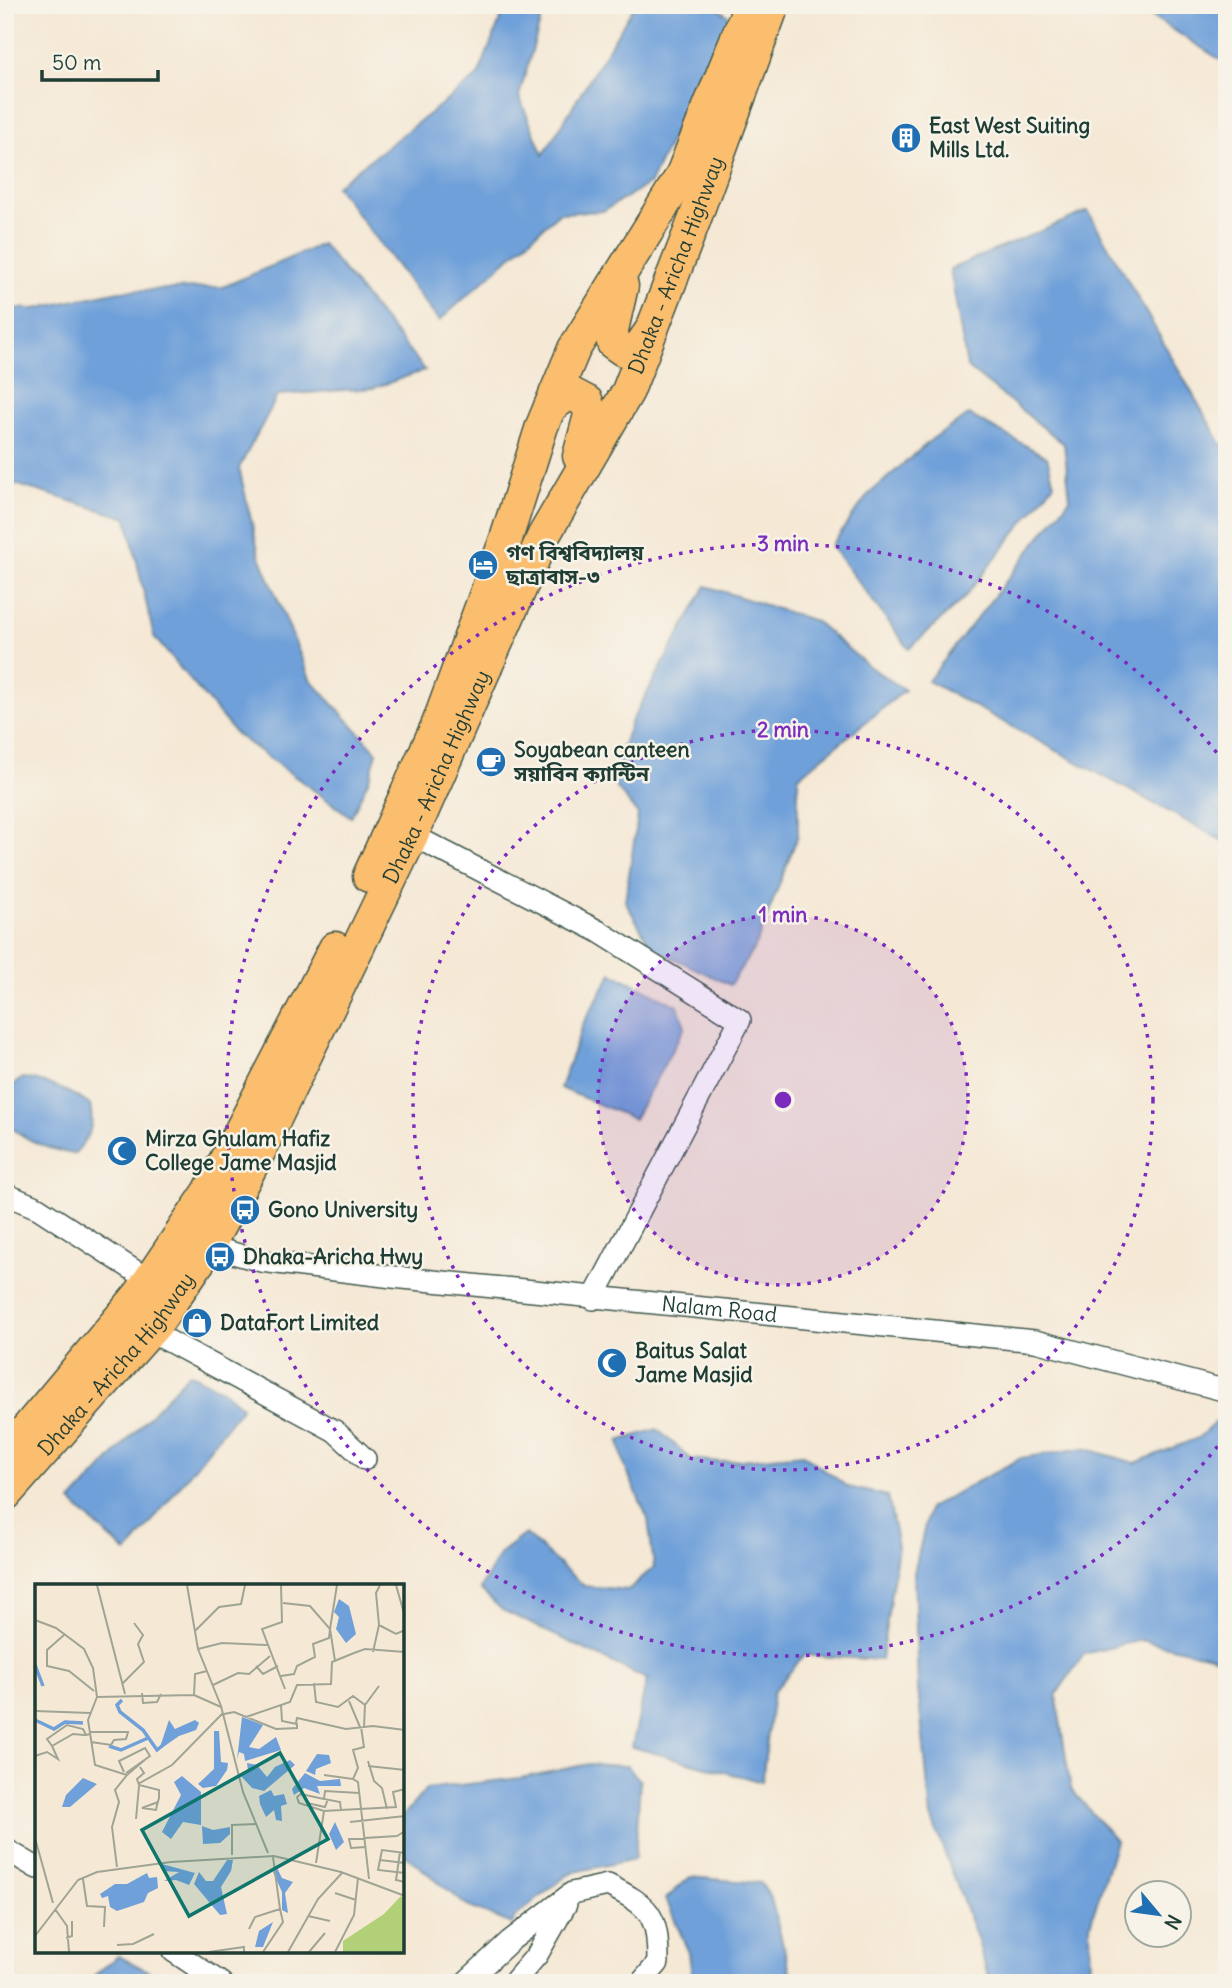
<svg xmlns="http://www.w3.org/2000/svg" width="1232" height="1988" font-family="Delius,'Noto Sans Bengali',sans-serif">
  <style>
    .water { fill: #6fa0d9; stroke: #476e86; stroke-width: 2 }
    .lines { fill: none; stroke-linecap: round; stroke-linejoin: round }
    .minor-casing { stroke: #3f574c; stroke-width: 24 }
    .highway-casing { stroke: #3f574c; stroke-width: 35 }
    .minor { stroke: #fff; stroke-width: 21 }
    .highway { stroke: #fbbe6e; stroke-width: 32 }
    .ring { fill: none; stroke: #7b2cbf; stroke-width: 3.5; stroke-dasharray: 3.5 7 }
    .labels { text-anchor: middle; stroke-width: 5; stroke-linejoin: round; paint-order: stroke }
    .poi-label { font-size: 21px; font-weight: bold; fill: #1f3d34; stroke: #f7f3e8; text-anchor: start }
    .street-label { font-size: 21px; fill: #1f3d34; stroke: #f7f3e8 }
    .inset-river { fill: none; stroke: #6fa0d9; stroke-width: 3.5 }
    .inset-road { fill: none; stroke: #9fa495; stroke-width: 2 }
    .view { fill: #0f766e; fill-opacity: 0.15; stroke: #0f766e; stroke-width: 3.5 }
    .inset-edge { fill: none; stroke: #1f3d34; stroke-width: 3.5 }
    .centre { fill: #7b2cbf; stroke: #f7f3e8; stroke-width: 3.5 }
    .ring-label { font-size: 21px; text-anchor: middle; font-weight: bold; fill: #7b2cbf; stroke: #f7f3e8; stroke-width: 5; stroke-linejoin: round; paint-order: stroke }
  </style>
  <rect width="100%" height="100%" fill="#f7f3e8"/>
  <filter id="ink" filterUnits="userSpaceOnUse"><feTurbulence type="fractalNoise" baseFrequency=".0143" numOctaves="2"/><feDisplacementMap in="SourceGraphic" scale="14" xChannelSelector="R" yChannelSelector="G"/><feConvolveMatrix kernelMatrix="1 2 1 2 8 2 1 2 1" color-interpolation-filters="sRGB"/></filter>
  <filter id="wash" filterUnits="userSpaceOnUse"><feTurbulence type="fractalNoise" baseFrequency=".00686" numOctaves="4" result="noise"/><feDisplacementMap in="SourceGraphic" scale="28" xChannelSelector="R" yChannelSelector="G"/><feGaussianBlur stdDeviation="1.57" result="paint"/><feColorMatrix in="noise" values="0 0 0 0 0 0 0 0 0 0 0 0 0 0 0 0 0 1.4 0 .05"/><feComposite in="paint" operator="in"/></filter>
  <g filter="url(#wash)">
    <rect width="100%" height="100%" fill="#f5e8d5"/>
    <g class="water">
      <path d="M 506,5 L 545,5 L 519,96 L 543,155 L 635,5 L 713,5 L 730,17 L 650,183 L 603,211 L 559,213 L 439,321 L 336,186 L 478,76 Z"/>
      <path d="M 1134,5 L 1227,5 L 1227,64 Z"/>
      <path d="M 1088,211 L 1227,454 L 1227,843 L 928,681 L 1070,499 L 1064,444 L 967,367 L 950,269 Z"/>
      <path d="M 322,244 L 425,370 L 374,388 L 278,395 L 239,468 L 259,554 L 310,679 L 377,752 L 370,777 L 351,817 L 236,734 L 154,637 L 127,518 L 5,481 L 5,308 L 34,309 L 119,291 L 223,287 Z"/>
      <path d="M 969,415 L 1047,457 L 1054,484 L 963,599 L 909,649 L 831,546 L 868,495 L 932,439 Z"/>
      <path d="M 706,586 L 815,621 L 867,665 L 905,690 L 798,777 L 798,835 L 756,945 L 730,985 L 652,948 L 625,901 L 638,815 L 611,780 L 631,722 Z"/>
      <path d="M 612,973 L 678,1006 L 685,1027 L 634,1119 L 560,1088 L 584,1022 Z"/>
      <path d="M 23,1078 C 47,1082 69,1090 90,1105 C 95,1127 89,1138 74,1154 C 46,1149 26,1141 5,1122 L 5,1090 Z"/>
      <path d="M 189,1373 L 224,1391 L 242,1407 L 127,1553 L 71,1502 Z"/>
      <path d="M 1219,1419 C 1230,1440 1227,1456 1219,1478 L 1227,1498 L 1227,1660 L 1141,1640 L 1084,1654 L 1056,1695 L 1071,1789 L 1116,1841 L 1090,1925 L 1091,1983 L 990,1983 L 977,1938 L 931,1817 L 918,1689 L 914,1573 L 929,1508 L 1021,1458 L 1084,1448 L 1135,1463 L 1198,1438 Z"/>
      <path d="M 657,1429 L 691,1459 L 721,1462 L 803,1454 L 848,1487 L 888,1496 L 898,1547 L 881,1660 L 804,1655 L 773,1692 L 762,1782 L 632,1747 L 647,1679 L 502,1610 L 480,1589 L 500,1553 L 525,1534 L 584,1586 L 628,1590 L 654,1567 L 648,1519 L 625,1467 L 619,1441 Z"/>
      <path d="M 589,1764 L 627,1766 L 640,1780 L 635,1859 L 570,1873 L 515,1917 L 512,1924 L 467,1906 L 403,1853 L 403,1816 L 426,1789 L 520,1778 Z"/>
      <path d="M 690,1877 L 760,1883 L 770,1895 L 793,1983 L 693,1983 L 689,1953 L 666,1899 Z"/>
      <path d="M 118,1956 L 172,1983 L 85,1983 Z"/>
    </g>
  </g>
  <g filter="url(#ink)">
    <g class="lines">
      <g class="minor-casing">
        <g id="minor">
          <path d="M 412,835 L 598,931 L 740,1020 L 593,1299"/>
          <path d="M 5,1194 L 38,1208 L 149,1280"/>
          <path id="s1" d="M 208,1246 L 261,1261 L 393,1277 L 1035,1341 L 1227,1391"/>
          <path d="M 150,1331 L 335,1431 L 365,1459"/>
          <path d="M 5,1849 L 37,1868"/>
          <path d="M 173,1951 L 221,1983"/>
          <path d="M 465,1983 L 510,1941 L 572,1893 L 608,1885 C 651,1907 658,1914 658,1963 L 641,1983"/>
          <path d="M 513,1983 L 537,1955 L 566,1904"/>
        </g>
      </g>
      <g class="highway-casing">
        <g id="highway">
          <path d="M 622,286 L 612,330 L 613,343 L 623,350 L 632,351 L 641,345 L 652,329"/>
          <path d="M 550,407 L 570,393 L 587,402 L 590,415 L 579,456"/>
          <path d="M 369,876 L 438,724 L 506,539 L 542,426 L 574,349 L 681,177 L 750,5"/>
          <path d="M 5,1455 L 140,1294 L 209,1192 L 335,948"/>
          <path id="s2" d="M 5,1495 L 156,1324 L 204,1254 L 260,1150 L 412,835 L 544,535 L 628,391 L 694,221 L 773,5"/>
        </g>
      </g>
      <use href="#minor" class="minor"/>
      <use href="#highway" class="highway"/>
    </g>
  </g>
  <circle cx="783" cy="1100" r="185" fill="#7b2cbf" fill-opacity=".12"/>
  <g class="ring">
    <circle cx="783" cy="1100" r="185"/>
    <circle cx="783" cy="1100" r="370"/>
    <path d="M1224 1438A556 556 0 1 1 1224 762"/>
  </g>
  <defs>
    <g id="building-disc" transform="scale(1.575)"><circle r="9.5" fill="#1f6fb2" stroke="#f7f3e8"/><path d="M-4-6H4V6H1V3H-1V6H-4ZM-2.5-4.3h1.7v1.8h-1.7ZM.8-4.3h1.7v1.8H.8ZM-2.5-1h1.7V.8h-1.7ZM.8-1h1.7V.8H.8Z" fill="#fff"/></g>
    <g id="hotel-disc" transform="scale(1.575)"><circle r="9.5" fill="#1f6fb2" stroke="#f7f3e8"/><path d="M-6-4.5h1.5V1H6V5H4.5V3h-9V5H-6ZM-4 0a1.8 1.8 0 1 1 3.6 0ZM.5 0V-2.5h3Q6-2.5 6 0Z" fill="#fff"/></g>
    <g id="cafe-disc" transform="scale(1.575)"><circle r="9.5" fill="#1f6fb2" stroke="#f7f3e8"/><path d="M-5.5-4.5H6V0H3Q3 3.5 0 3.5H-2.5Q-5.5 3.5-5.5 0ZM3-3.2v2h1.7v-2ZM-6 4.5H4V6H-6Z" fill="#fff"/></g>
    <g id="mosque-disc" transform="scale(1.575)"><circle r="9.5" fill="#1f6fb2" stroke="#f7f3e8"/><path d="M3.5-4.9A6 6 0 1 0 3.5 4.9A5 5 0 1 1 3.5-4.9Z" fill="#fff"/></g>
    <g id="bus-disc" transform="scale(1.575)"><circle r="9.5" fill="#1f6fb2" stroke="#f7f3e8"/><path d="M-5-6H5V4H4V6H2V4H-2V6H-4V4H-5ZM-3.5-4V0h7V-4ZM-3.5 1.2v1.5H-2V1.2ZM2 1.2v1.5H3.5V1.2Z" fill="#fff"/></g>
    <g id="shop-disc" transform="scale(1.575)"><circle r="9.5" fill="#1f6fb2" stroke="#f7f3e8"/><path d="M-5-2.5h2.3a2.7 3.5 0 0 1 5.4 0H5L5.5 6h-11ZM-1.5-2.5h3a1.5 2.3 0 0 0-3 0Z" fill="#fff"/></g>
  </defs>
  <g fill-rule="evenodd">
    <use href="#building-disc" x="906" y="138"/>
    <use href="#hotel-disc" x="483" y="565"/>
    <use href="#cafe-disc" x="491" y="762"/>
    <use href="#mosque-disc" x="122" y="1151"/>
    <use href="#bus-disc" x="245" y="1210"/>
    <use href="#bus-disc" x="220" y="1257"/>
    <use href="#shop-disc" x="197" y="1323"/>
    <use href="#mosque-disc" x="612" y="1363"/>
  </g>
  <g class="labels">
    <g class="poi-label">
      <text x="929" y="133">East West Suiting<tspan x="929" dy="24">Mills Ltd.</tspan></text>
      <text x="506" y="560">গণ বিশ্ববিদ্যালয়<tspan x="506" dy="24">ছাত্রাবাস-৩</tspan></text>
      <text x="514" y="757">Soyabean canteen<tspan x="514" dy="24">সয়াবিন ক্যান্টিন</tspan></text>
      <text x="145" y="1146">Mirza Ghulam Hafiz<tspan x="145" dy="24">College Jame Masjid</tspan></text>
      <text x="268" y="1217">Gono University</text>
      <text x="243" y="1264">Dhaka-Aricha Hwy</text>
      <text x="220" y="1330">DataFort Limited</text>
      <text x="635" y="1358">Baitus Salat<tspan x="635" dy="24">Jame Masjid</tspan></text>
    </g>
    <g class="street-label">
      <text dy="7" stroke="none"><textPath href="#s2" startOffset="1410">Dhaka - Aricha Highway</textPath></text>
      <text dy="7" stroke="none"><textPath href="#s2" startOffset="844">Dhaka - Aricha Highway</textPath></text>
      <text dy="7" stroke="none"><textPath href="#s1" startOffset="516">Nalam Road</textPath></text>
      <text dy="7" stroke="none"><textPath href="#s2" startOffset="172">Dhaka - Aricha Highway</textPath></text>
    </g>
  </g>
  <g transform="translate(35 1584)">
    <rect width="369" height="369" fill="#f5e8d5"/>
    <path d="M 366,312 L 369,315 L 369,368 L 308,368 L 308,357 L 349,330 Z" fill="#b2d077"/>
    <path d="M 304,15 L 314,22 L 321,50 L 311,59 L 301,45 L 304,33 L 299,28 ZM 207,133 L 228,141 L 214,163 L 224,165 L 241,153 L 246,166 L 210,177 L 209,170 L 204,168 L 202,176 ZM 134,136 L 140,145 L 160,136 L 164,139 L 161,146 L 144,152 L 124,166 ZM 179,147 L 184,147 L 186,178 L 193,179 L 192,186 L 181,202 L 168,204 L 163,200 L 179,185 ZM 282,170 L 294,171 L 296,179 L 281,185 L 280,191 L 271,187 ZM 255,176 L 260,181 L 229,207 L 217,204 L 206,192 L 213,187 L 212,179 L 222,181 L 232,193 L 240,183 ZM 270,189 L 285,197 L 305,195 L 306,202 L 282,202 L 285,210 L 269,204 L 259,211 L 257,205 ZM 147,192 L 166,208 L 166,241 L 148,238 L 136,255 L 127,248 L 146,211 L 139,198 ZM 48,194 L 62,200 L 35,223 L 27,223 L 31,211 ZM 236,206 L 239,212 L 249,210 L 252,220 L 246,222 L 247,237 L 241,236 L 239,226 L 231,233 L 225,220 L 224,212 ZM 300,238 L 309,258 L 301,266 L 294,250 ZM 167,242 L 178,246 L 195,243 L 195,250 L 185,259 L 168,260 ZM 192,276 L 198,276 L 196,287 L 186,303 L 192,330 L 185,331 L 159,300 L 164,288 L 171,297 L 178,297 ZM 127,280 L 160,289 L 154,301 L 141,296 L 129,297 L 144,288 L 127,287 ZM 242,284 L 247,294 L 258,298 L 250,309 L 253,329 L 247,326 L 247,308 L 238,288 ZM 112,289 L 114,294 L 122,293 L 123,304 L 113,309 L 109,318 L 82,327 L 75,323 L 73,312 L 67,314 L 65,310 L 80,300 L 92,300 ZM 238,338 L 228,363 L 220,363 L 224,347 Z" fill="#6fa0d9"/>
    <path class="inset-river" d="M 0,81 L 8,102M 87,116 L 82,121 L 85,128 L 108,146 L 122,166 L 128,161M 0,136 L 19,145 L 30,138 L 48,139M 74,162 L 86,166 L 113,154"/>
    <path class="inset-road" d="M 62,1 L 90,110M 152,1 L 163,65 L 186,122 L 208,208 L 233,269M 246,1 L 247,38 L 227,45 L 250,105M 361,1 L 370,33M 0,36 L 21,44 L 49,65 L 58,84 L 62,113 L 53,136 L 60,181 L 92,191 L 80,206 L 84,218 L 77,243 L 82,283M 344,41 L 361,50 L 370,46M 160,47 L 184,23 L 206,20 L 210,1M 29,51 L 12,66 L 12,82 L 34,87 L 59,107M 163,65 L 187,59 L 232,61M 338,68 L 344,41 L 341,9 L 345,1M 300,77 L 295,45 L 302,1M 221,82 L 228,90 L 243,82M 172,87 L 160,90 L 159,111 L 186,123M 246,92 L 259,90 L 262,82 L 280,73 L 278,60 L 294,54 L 295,45 L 275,22 L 248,19M 88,99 L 109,78 L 103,60 L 108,51 L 99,39M 279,99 L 281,118 L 303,123 L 318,112 L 330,121 L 329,143M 178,101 L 203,89 L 214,90 L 235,72M 107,109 L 108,119 L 122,118 L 126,110M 62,113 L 159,111M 314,117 L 325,143M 330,121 L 344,102M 0,127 L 55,129M 189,130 L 199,128 L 241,145 L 262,144 L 262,140 L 247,137 L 246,121M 211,133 L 255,118 L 262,101 L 296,100 L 297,78 L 319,69 L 330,65 L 370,68M 261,139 L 262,134 L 311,145 L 338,142 L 370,146M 326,143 L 329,163 L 318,166 L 323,184 L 318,195 L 323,198 L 334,295M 55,148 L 93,148 L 91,155 L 79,156 L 76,161 L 56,158M 51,151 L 48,145 L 32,141 L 12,155 L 17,162 L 38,150 L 49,151 L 51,151 L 55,150M 0,172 L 12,168 L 23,175 L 17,162M 333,177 L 339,197 L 347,204 L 352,225M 333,182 L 370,186M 105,183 L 109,189 L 102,195 L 104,201 L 124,206 L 124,214 L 122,221 L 121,226 L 107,224 L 123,218M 89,188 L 84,177 L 110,164 L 115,172 L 91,189M 92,191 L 112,174M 289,191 L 318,195M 103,200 L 137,181 L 188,129M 272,219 L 290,223 L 293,215M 306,226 L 361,223 L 358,208 L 370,205M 289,227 L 264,219 L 262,213 L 266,210 L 289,215M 101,235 L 104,202M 315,238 L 370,232M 0,254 L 18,319M 331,263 L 316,264 L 314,255 L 362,252 L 370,247M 365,268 L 361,296 L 370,298M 370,269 L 347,266 L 343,286 L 370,289M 197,271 L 197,241 L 222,240M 345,276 L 370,279M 281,279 L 289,227 L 306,226 L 305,218 L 289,215 L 290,207 L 324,209M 48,295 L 52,322 L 70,323 L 69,343M 300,309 L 321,316M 20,325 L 32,342 L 34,368M 273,332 L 295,337M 214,345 L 220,333 L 245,325 L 238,273M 0,352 L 43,296 L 62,288 L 136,278 L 239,272 L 306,288 L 370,312M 31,354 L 37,352 L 37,337M 82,361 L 98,360 L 119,350M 174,368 L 209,363 L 209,368M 228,368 L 248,338 L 245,325M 253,368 L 283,315 L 307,289M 274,368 L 290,349M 300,368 L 319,331 L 323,294"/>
    <path class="view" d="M 245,169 L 293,255 L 154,332 L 107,246 Z"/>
    <rect width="369" height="369" class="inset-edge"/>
  </g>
  <circle cx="783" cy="1100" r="10" class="centre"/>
  <g class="ring-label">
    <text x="783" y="551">3 min</text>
    <text x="783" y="737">2 min</text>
    <text x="783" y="922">1 min</text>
  </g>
  <rect width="1232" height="1988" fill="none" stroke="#f7f3e8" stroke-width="28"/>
  <g transform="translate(1158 1914) rotate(119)"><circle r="33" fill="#f7f3e8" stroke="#a1aaa0" stroke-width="2"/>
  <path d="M0-5L12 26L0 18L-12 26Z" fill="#1f6fb2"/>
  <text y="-10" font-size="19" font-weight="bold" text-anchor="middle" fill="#1f3d34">N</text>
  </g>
  <path d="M42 70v10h116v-10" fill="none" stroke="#1f3d34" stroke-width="3.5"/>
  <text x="52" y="70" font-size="21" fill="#1f3d34" stroke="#f7f3e8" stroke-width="5" paint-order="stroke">50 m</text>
</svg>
